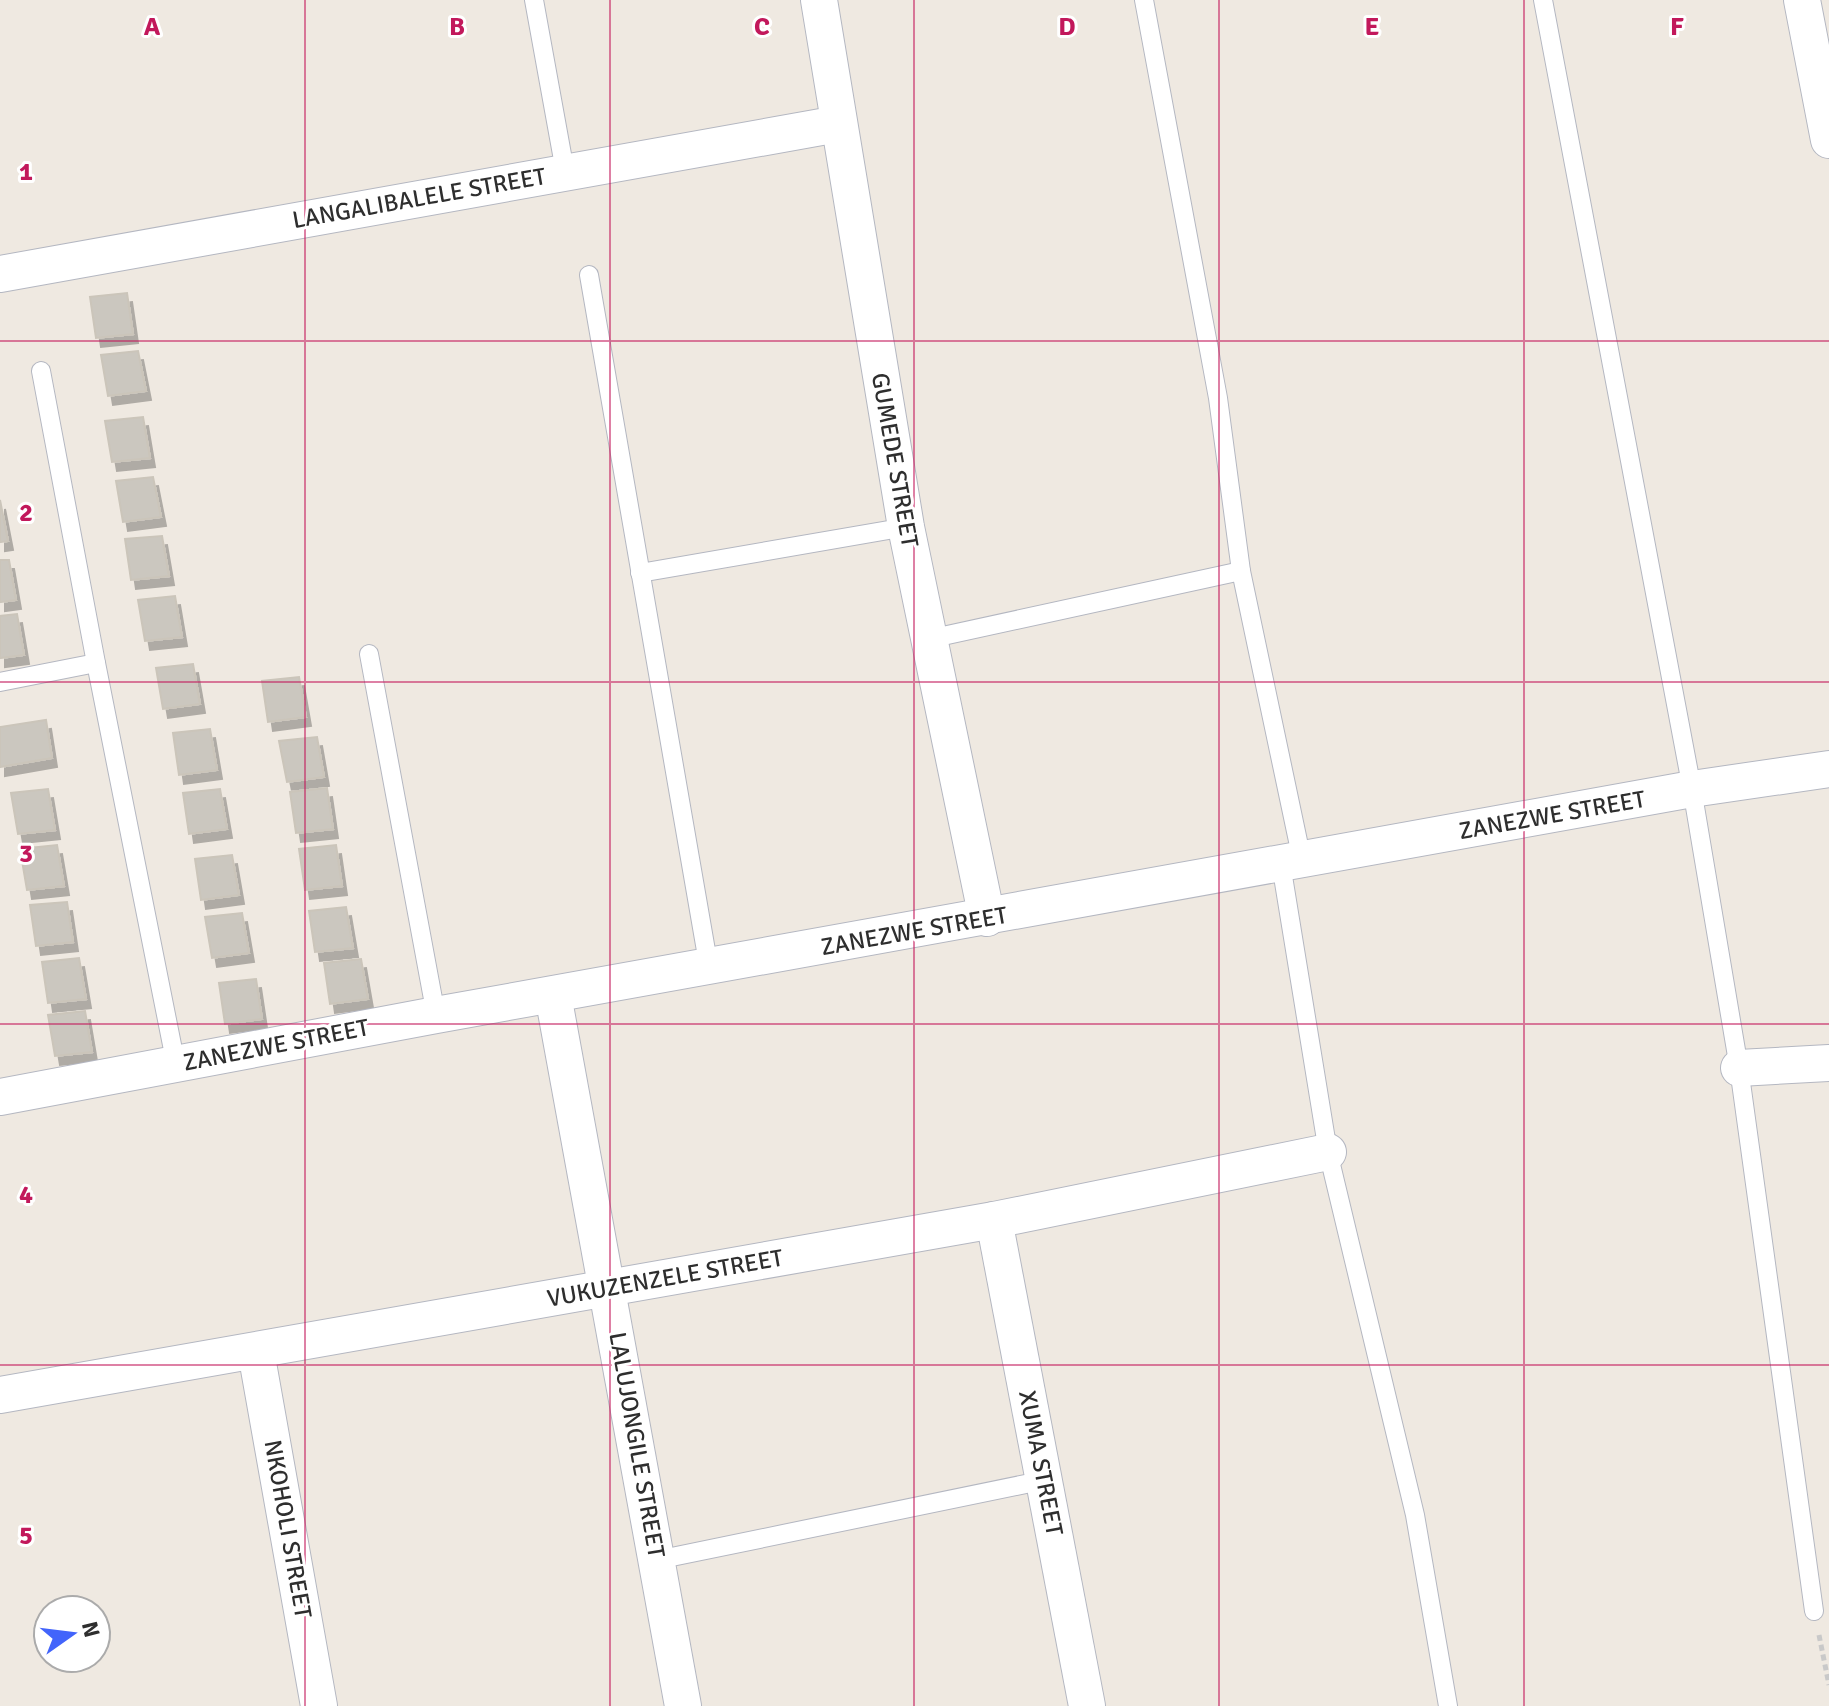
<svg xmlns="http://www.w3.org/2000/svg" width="1829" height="1706" font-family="Signika,sans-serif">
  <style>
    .building { fill: #cbc7bf; stroke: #cbc5ba; stroke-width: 2; filter: url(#shadow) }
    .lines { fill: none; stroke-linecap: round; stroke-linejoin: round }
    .service-casing { stroke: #b4b7c1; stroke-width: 20 }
    .minor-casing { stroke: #b4b7c1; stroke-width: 38 }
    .path { stroke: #c9c9c9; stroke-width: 5; stroke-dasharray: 6 4; stroke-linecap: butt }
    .service { stroke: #fff; stroke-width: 18 }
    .minor { stroke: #fff; stroke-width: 36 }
    .grid { fill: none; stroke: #c2185b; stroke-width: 2; stroke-opacity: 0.55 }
    .labels { text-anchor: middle; stroke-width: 6; stroke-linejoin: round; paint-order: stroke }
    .street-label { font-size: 24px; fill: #2e2e2e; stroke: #fff }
    .grid-label { font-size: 26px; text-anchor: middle; font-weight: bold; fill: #c2185b; stroke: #fff; stroke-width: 6; stroke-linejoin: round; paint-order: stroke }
  </style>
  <defs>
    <filter id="shadow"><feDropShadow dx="5" dy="9" stdDeviation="0" flood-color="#0004"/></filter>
  </defs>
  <rect width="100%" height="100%" fill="#efe9e1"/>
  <g class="building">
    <path d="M 127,293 L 133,334 L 96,338 L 90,297 Z"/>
    <path d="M 138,351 L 146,391 L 108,396 L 101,355 Z"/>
    <path d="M 143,417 L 150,458 L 112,462 L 105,421 Z"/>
    <path d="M 153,477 L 161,517 L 123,522 L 116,481 Z"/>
    <path d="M 0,500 L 8,541 L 0,542 Z"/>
    <path d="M 162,536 L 169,576 L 131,580 L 125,539 Z"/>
    <path d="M 0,560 L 9,560 L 16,600 L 0,602 Z"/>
    <path d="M 175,596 L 182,637 L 145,641 L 138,600 Z"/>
    <path d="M 17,614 L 24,655 L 0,658 L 0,616 Z"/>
    <path d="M 193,664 L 200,704 L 163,709 L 156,668 Z"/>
    <path d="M 299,677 L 306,717 L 268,722 L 262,681 Z"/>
    <path d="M 46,720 L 52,758 L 0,767 L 0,727 Z"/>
    <path d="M 210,729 L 217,770 L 179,775 L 173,733 Z"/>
    <path d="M 317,737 L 324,777 L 287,782 L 279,741 Z"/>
    <path d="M 327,788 L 333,829 L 296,833 L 290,792 Z"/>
    <path d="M 48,789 L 55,830 L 18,834 L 11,793 Z"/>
    <path d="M 220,789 L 227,829 L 189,834 L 183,793 Z"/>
    <path d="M 57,845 L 64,886 L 27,890 L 20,849 Z"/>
    <path d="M 336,845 L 342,886 L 305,890 L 299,849 Z"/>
    <path d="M 232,855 L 239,895 L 201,900 L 195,859 Z"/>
    <path d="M 67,902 L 73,942 L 36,946 L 30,905 Z"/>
    <path d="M 346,907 L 353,948 L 315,952 L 309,911 Z"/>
    <path d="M 242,913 L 249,953 L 212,958 L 205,917 Z"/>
    <path d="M 79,958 L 86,999 L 48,1003 L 42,962 Z"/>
    <path d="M 361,959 L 368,999 L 330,1004 L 324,963 Z"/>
    <path d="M 256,979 L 262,1019 L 225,1024 L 219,983 Z"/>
    <path d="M 85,1011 L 92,1052 L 55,1056 L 48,1015 Z"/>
  </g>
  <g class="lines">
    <g class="service-casing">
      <g id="service">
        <path d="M 534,0 L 565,171"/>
        <path d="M 1144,0 L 1218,398 L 1241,571 L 1302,860"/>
        <path d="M 1543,0 L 1692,789 L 1739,1068 L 1814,1611"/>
        <path d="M 589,275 L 709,968"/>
        <path d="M 41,371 L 96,663"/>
        <path d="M 640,573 L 906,527"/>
        <path d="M 929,639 L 1241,571"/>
        <path d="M 369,654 L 436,1015"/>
        <path d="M 0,682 L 96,663 L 176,1065"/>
        <path d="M 1281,864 L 1328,1152 L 1415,1515 L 1448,1706"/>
        <path d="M 657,1560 L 1045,1480"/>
      </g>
    </g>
    <g class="minor-casing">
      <g id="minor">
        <path d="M 819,0 L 906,527 L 987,918"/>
        <path d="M 1802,0 L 1829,140"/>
        <path d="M 0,274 L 838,124"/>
        <path d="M 553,995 L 683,1706"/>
        <path d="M 1739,1068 L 1829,1063"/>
        <path d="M 0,1097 L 436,1015 L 1692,789 L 1829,769"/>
        <path d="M 994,1220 L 1087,1706"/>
        <path d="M 256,1352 L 319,1706"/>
        <path d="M 0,1395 L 994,1220 L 1328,1152"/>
      </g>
    </g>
    <path class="path" d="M 1819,1635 L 1829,1685"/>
    <use href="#service" class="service"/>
    <use href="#minor" class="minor"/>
  </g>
  <path class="grid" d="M 305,0 L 305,1706M 610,0 L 610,1706M 914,0 L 914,1706M 1219,0 L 1219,1706M 1524,0 L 1524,1706M 0,341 L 1829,341M 0,682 L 1829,682M 0,1024 L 1829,1024M 0,1365 L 1829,1365"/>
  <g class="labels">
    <g class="street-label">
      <text transform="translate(419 198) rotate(-10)" y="8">LANGALIBALELE STREET</text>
      <text transform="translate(895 460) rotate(80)" y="8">GUMEDE STREET</text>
      <text transform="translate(1552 815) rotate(-10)" y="8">ZANEZWE STREET</text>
      <text transform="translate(914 931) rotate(-10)" y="8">ZANEZWE STREET</text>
      <text transform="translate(276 1045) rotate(-11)" y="8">ZANEZWE STREET</text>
      <text transform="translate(665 1278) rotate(-10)" y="8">VUKUZENZELE STREET</text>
      <text transform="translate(637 1445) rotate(80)" y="8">LALUJONGILE STREET</text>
      <text transform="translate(1041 1463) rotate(79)" y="8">XUMA STREET</text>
      <text transform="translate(288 1529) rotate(80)" y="8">NKOHOLI STREET</text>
    </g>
  </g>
  <g class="grid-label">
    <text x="152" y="35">A</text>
    <text x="457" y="35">B</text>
    <text x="762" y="35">C</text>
    <text x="1067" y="35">D</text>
    <text x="1372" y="35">E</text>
    <text x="1677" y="35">F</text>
    <text x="26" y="180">1</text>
    <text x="26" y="521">2</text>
    <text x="26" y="862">3</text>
    <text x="26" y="1203">4</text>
    <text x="26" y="1544">5</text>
  </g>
  <g transform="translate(72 1634) rotate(76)"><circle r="38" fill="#ffffff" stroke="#ababab" stroke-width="2"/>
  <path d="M0-6L14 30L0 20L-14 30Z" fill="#4264fb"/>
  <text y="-12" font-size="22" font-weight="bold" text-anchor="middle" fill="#2e2e2e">N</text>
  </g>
</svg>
